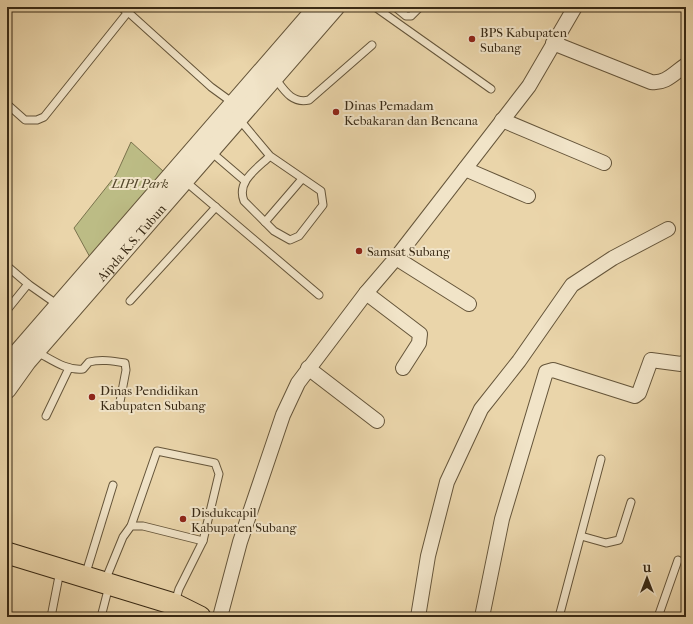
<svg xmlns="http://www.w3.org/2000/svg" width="693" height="624" font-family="'IM FELL French Canon',serif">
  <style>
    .green { fill: #bcbc85; stroke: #7a734d }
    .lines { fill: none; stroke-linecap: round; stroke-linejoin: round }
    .service-casing { stroke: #65553a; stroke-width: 9 }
    .minor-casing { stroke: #65553a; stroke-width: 16 }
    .tertiary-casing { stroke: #65553a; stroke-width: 19 }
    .primary-casing { stroke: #392a15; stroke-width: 23 }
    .service { stroke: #f1e4c8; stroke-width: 7 }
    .minor { stroke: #f1e4c8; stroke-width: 14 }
    .tertiary { stroke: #f1e4c8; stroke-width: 17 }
    .primary { stroke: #ead5aa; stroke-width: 21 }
    .poi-dot { fill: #8f2418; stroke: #f1e4c8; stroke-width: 1.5 }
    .labels { text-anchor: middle; stroke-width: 4; stroke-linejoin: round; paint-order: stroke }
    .poi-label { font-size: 13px; fill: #392a15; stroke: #f1e4c8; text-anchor: start }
    .park-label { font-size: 13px; font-style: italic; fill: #53472b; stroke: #f1e4c8 }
    .street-label { font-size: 13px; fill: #392a15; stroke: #f1e4c8 }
  </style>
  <rect width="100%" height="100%" fill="#ead5aa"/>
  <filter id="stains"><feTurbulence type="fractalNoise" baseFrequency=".005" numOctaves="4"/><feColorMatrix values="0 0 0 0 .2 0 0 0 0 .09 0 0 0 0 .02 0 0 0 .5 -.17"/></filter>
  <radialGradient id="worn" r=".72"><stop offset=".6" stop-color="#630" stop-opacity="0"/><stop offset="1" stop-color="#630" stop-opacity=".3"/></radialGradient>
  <path class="green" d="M 131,142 L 174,181 L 97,270 L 74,228 L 116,175 Z"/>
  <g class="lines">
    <g class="service-casing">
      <g id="service">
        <path d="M 120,7 L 128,12 L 211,87 L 233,103"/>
        <path d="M 375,7 L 491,89"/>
        <path d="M 395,7 L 406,16 L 411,16 L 420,7"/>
        <path d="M 275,78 C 284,90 292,104 309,100 L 372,45"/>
        <path d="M 7,104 L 25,120 L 37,120 L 44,117 L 132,7"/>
        <path d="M 239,119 L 270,156 L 321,191 L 323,205 L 299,236 L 290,240 L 274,231 L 244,201 C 236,181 258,168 270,156"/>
        <path d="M 210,151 L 245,181"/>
        <path d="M 185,181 L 319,295"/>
        <path d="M 265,222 L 302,179"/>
        <path d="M 7,266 L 28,284 L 58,305"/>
        <path d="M 130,301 L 216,207"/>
        <path d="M 7,310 L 28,284"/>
        <path d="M 37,352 C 51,359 66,371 83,369 L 89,362 C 101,359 113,361 125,363 L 126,370 L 119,407"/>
        <path d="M 46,416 L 69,368"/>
        <path d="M 131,526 L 157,451 L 215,463 L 219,474 L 203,541 L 179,589 L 175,602"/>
        <path d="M 581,536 L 606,543 L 619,540 L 631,502"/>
        <path d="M 85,576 L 113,485"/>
        <path d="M 105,581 L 123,537 L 131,526 L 143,526 L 203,541"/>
        <path d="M 51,617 L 60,571"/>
        <path d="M 101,617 L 109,586"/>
        <path d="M 559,617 L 601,459"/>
        <path d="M 658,617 L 678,560"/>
      </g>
    </g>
    <g class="minor-casing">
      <g id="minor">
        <path d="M 553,43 L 651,82 C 666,84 674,73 686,65"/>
        <path d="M 502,120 L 604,163"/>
        <path d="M 465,169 L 528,196"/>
        <path d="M 396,258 L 469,304"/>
        <path d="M 366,293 L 420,334 L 419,343 L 403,368"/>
        <path d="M 308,368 L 377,421"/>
        <path d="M 220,617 L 240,542 L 283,415 L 298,383 L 366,293 L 396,258 L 529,86 L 575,7"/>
        <path d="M 418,617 L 428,556 L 447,482 L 481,409 L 519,361 L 572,285 L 613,258 L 668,229"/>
        <path d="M 482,617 L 502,519 L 546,372 L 553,370 L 635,396 L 639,393 L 651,360 L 681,364 L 686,362"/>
      </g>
    </g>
    <g class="tertiary-casing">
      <g id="tertiary">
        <path d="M 7,370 L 12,363 L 16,354 L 317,7"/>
        <path id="s1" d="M 7,390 L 27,362 L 336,7"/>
      </g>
    </g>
    <g class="primary-casing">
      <path id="primary" d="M 7,553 L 174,604 L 200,617"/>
    </g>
    <use href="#service" class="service"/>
    <use href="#minor" class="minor"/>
    <use href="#tertiary" class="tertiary"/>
    <use href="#primary" class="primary"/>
  </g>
  <g class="poi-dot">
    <circle cx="472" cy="39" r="4"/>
    <circle cx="336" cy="112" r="4"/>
    <circle cx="359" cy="251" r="4"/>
    <circle cx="92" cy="397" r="4"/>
    <circle cx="183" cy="519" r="4"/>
  </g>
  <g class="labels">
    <g class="poi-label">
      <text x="480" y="37">BPS Kabupaten<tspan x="480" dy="15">Subang</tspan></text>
      <text x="344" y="110">Dinas Pemadam<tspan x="344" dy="15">Kebakaran dan Bencana</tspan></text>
      <text x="367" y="256">Samsat Subang</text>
      <text x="100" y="395">Dinas Pendidikan<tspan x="100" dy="15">Kabupaten Subang</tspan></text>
      <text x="191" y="517">Disdukcapil<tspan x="191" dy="15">Kabupaten Subang</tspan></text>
    </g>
    <g class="park-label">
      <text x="140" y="188">LIPI Park</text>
    </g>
    <g class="street-label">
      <text dy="5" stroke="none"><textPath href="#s1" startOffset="193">Aipda K.S. Tubun</textPath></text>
    </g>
  </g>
  <rect width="693" height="624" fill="none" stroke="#ead5aa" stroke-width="24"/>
  <rect x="8" y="8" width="677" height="608" fill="none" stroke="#392a15" stroke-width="2"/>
  <rect x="12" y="12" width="669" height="600" fill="none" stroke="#392a15"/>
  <g transform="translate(647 578)" stroke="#f1e4c8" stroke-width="3" paint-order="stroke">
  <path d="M0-3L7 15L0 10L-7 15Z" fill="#392a15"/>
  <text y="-6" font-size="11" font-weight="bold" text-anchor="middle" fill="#392a15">U</text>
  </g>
  <rect width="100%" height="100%" filter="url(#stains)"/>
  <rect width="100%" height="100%" fill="url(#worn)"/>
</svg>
